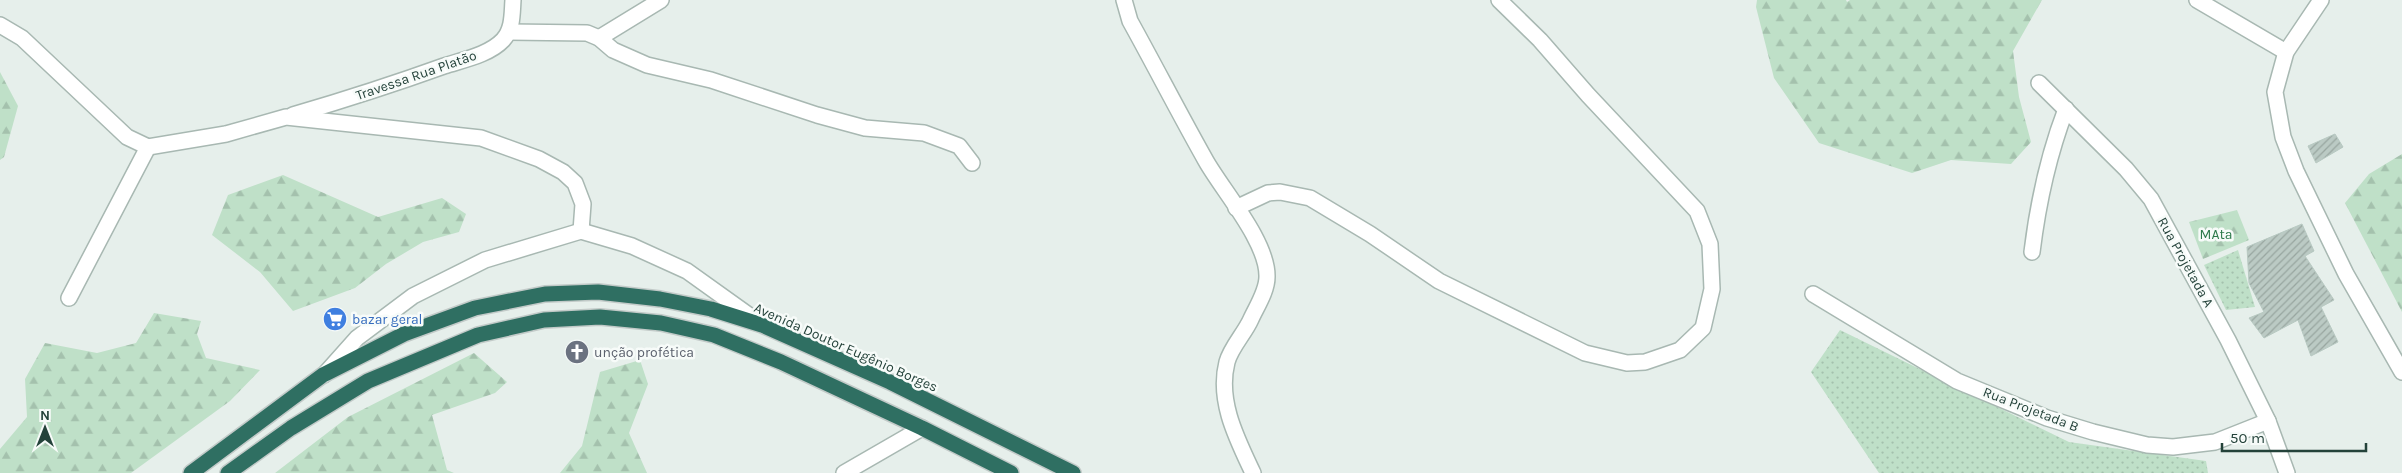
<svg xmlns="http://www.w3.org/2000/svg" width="2402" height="473" font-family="Karla,sans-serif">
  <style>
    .grass { fill: url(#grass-dots) }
    .forest { fill: url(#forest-firs) }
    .building { fill: url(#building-hatch); stroke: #b8c9c2 }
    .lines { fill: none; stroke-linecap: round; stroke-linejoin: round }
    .street-casing { stroke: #a8b8b2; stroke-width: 18 }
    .highway-casing { stroke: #c2cac8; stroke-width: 18 }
    .street { stroke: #fff; stroke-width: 15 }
    .highway { stroke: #2f6f62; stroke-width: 15 }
    .labels { text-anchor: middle; stroke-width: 5; stroke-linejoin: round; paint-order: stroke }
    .street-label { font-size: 14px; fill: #24423a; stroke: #f7fbf9 }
    .park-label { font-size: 14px; fill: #2d7a4b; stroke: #f7fbf9 }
    .shop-label { font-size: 14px; fill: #366cbe; stroke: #f7fbf9; text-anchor: start }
    .worship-label { font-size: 14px; fill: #5b616d; stroke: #f7fbf9; text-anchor: start }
  </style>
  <defs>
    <pattern id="grass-dots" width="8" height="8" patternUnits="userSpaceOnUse" patternTransform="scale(1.25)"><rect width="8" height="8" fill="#bfe0c8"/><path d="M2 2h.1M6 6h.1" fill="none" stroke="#a4c1ad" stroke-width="1.8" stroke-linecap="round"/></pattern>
    <pattern id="forest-firs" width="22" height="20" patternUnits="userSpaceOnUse" patternTransform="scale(1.25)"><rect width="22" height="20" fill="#bfe0c8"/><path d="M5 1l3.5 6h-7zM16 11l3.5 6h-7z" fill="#a4c1ad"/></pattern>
    <pattern id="building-hatch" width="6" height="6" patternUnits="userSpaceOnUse" patternTransform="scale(1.25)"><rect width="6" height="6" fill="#bbcac4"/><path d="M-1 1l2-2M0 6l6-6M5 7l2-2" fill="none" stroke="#98a6a0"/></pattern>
  </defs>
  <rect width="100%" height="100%" fill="#e6efeb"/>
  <g class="grass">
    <path d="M 2238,250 L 2255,307 L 2226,310 L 2204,265 Z"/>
    <path d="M 1840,330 L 2069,442 L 2206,461 L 2208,473 L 1879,473 L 1811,372 Z"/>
  </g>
  <g class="forest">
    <path d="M 1757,0 L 1846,0 L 1847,2 L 1850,0 L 2042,0 L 2013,51 L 2019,97 L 2031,142 L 2011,164 L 1951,160 L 1912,173 L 1819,143 L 1774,78 L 1756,7 Z"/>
    <path d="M 0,72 L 18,106 L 4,157 L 0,160 Z"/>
    <path d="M 2402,154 L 2402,312 L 2345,203 L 2369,174 Z"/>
    <path d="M 283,175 L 378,217 L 442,198 L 466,214 L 459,232 L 423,242 L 386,264 L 355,288 L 293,311 L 260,272 L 212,235 L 228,195 Z"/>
    <path d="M 2237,210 L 2249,240 L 2203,259 L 2189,222 Z"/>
    <path d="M 154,313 L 201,321 L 197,334 L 206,358 L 260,370 L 230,401 L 131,473 L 0,473 L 0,449 L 27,417 L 25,379 L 45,343 L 97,353 L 136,343 Z"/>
    <path d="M 474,353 L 507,382 L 495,393 L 432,415 L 447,470 L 454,473 L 275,473 L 348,417 Z"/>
    <path d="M 640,360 L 648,384 L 629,433 L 647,473 L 560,473 L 582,446 L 600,372 Z"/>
  </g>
  <g class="building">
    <path d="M 2335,134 L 2343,147 L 2316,163 L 2308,146 Z"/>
    <path d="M 2302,224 L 2314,251 L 2305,256 L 2334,300 L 2321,307 L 2338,342 L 2311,356 L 2298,320 L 2264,338 L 2249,318 L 2264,312 L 2249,283 L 2247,247 Z"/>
  </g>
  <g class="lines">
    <g class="street-casing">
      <g id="street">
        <path d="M 1124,0 L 1130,21 C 1156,68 1180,115 1206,161 C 1223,191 1268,242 1267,277 C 1267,291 1257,306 1251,319 C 1245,333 1231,347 1227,362 C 1217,401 1237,439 1253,473"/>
        <path d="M 2197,0 L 2286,52"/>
        <path d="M 2321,0 L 2286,52 L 2275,92 L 2283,137 L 2296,171 L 2346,274 L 2402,372"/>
        <path d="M 0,25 L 22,38 L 127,137 L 148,147 L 226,134 L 286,117 L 481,138 L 539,159 L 563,172 L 575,183 L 583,204 L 581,231"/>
        <path d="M 509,32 L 587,33 L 599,38 L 613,50 L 647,65 L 711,80 L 817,115 L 865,128 L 924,133 L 959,146 L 972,163"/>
        <path d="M 599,38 L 661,0"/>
        <path d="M 2039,83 L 2126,169 L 2151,199 L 2228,340 L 2268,421 L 2287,473"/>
        <path d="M 293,115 C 344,100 394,84 444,66 C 462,60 489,55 503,40 C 513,29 512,14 513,0"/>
        <path d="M 1236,208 L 1268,193 L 1280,192 L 1310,198 L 1370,234 L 1439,281 L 1585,353 L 1627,363 L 1645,362 L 1680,350 L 1703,328 L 1712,289 L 1710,244 L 1697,211 L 1588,95 L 1540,40 L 1499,0"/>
        <path d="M 2032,252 C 2038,203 2048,156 2066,109"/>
        <path d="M 1813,294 L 1957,381 L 2047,418 L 2093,432 L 2147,445 L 2173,447 L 2215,442 L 2268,421"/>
        <path d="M 69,298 L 148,147"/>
        <path d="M 324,375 L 357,338 L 413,296 L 485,260 L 581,231 L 632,246 L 687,271 L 761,324"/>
        <path d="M 844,473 L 922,428"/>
      </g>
    </g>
    <g class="highway-casing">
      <g id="highway">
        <path d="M 191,473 L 323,375 L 404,334 L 475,308 L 545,294 L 598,292 L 660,299 L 711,309 L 762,325 L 890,382 L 1073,473"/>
        <path d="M 228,473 L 291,428 L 368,381 L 478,335 L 544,320 L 600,317 L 661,323 L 714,335 L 781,362 L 922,428 L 1011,473"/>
      </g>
    </g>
    <use href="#street" class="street"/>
    <use href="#highway" class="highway"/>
  </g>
  <defs>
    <g id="supermarket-disc" transform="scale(1.25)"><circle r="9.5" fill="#3f7fe0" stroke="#f7fbf9"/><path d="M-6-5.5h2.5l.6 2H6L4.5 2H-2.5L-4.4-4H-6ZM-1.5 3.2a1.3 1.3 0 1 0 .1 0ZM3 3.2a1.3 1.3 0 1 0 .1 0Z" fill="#fff"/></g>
    <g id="church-disc" transform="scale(1.25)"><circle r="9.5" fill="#6b7280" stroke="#f7fbf9"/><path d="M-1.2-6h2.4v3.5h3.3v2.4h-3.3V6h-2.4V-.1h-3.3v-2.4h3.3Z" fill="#fff"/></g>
  </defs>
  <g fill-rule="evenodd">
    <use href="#supermarket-disc" x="335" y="319"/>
    <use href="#church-disc" x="577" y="352"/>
  </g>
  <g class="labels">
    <g class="street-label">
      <text transform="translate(416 75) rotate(-19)" y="5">Travessa Rua Platão</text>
      <text transform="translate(2186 262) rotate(61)" y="5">Rua Projetada A</text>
      <text transform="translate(846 347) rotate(24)" y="5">Avenida Doutor Eugênio Borges</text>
      <text transform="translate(2031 409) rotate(21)" y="5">Rua Projetada B</text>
    </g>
    <g class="park-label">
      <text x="2216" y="239">MAta</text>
    </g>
    <g class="shop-label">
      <text x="352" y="324">bazar geral</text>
    </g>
    <g class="worship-label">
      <text x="594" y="357">unção profética</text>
    </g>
  </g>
  <g transform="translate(45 428)" stroke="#f7fbf9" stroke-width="4" paint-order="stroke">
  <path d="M0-4L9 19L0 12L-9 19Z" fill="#24423a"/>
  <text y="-8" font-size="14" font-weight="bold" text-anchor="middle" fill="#24423a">N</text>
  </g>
  <path d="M2222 443v8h144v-8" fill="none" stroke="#24423a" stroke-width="2.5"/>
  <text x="2230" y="443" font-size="15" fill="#24423a" stroke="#f7fbf9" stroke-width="4" paint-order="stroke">50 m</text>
</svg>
